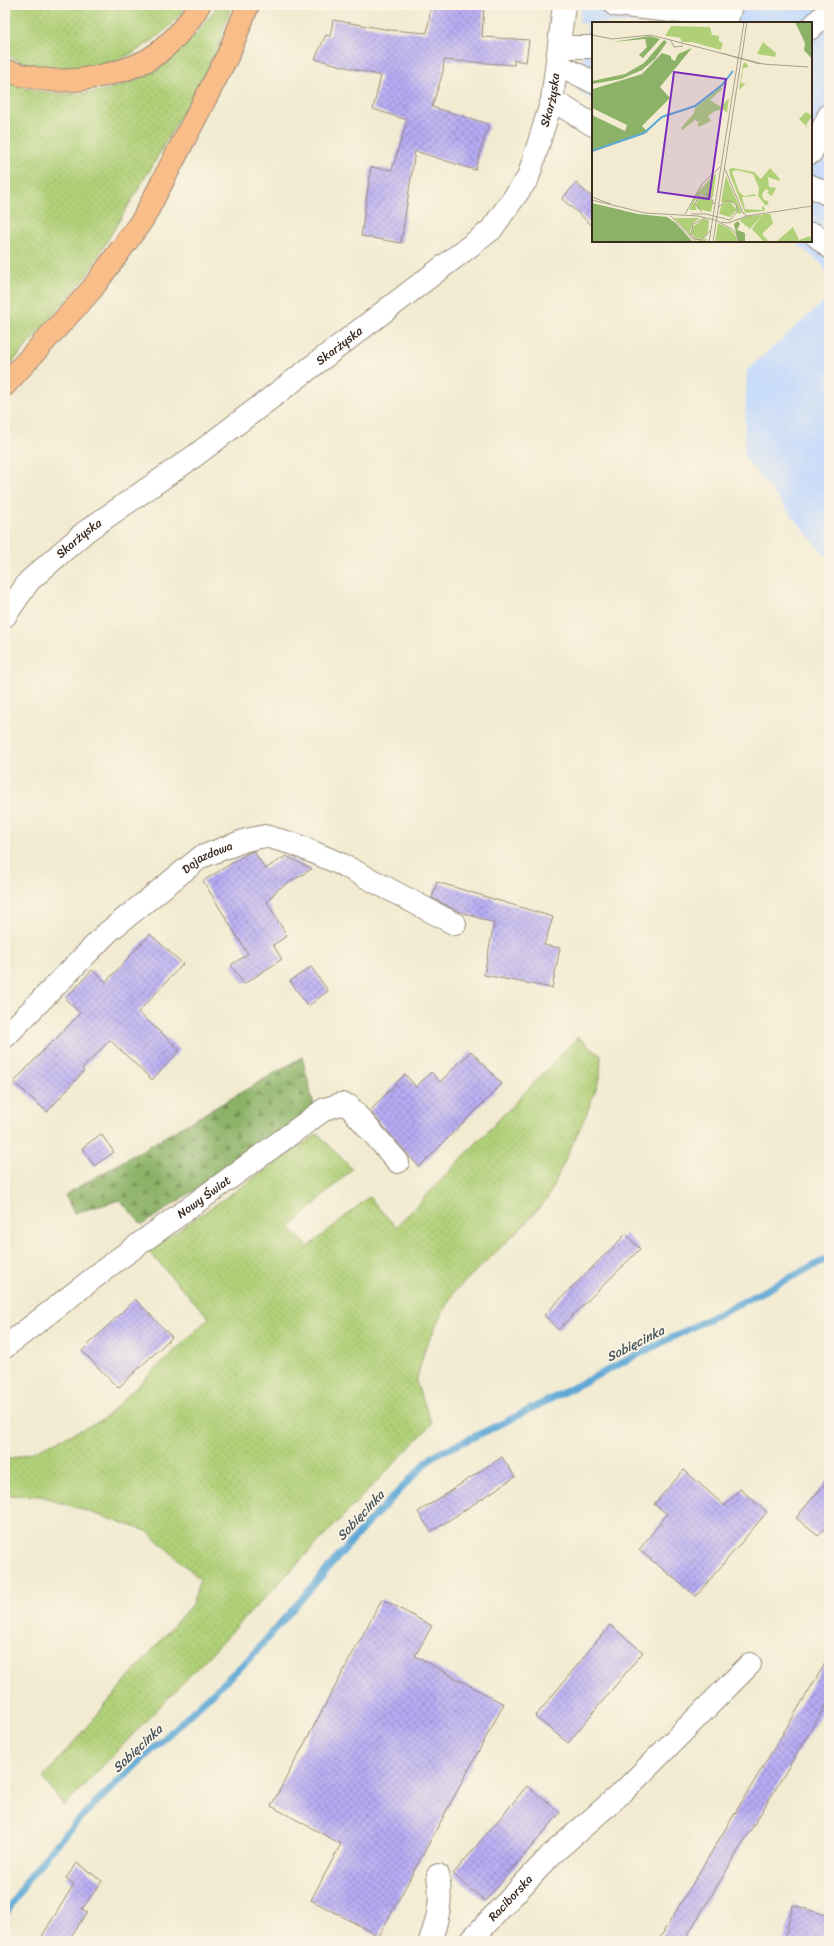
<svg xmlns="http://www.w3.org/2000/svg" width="834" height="1946" font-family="Sriracha,sans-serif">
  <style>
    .built { fill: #c9dcf9 }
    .grass { fill: url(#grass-dots); stroke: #767d4b }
    .forest { fill: url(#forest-firs); stroke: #646e43 }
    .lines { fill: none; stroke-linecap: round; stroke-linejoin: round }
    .stream { stroke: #5ea8d6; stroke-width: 7 }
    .building { fill: url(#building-cross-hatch) }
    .minor-casing { stroke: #968a78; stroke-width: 24 }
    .major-casing { stroke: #968a78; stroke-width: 24 }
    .minor { stroke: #fff; stroke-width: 22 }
    .major { stroke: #f8bd89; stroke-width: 22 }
    .labels { text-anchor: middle; stroke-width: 3.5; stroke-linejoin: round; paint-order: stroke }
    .street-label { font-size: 12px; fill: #3b2a1e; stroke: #fcf5e5 }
    .water-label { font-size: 13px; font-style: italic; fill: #47565e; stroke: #fcf5e5 }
    .inset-river { fill: none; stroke: #5ea8d6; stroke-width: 2 }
    .inset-road { fill: none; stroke: #a99e8a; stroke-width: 1 }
    .view { fill: #7b2cbf; fill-opacity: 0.15; stroke: #7b2cbf; stroke-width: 2 }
    .inset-edge { fill: none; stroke: #3b2a1e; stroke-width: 2 }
  </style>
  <defs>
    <pattern id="grass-dots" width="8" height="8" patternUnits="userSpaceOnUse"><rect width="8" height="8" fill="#b0d078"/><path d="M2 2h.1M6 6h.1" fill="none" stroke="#98b367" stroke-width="1.8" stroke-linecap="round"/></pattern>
    <pattern id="forest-firs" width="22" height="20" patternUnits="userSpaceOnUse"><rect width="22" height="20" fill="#8cb268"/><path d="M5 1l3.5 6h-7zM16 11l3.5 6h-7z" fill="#749155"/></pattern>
    <pattern id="building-cross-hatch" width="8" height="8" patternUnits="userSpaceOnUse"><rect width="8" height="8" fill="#b7acf4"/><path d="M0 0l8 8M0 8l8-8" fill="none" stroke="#968cc5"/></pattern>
  </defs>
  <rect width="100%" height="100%" fill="#fcf5e5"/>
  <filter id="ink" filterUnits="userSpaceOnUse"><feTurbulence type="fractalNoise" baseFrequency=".025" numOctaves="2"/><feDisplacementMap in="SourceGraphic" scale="8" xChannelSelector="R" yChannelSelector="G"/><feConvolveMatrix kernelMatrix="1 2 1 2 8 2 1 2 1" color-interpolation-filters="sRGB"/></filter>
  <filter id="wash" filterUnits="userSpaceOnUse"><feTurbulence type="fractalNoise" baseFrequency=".012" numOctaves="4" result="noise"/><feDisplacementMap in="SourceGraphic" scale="16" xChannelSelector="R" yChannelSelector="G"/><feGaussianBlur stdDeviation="0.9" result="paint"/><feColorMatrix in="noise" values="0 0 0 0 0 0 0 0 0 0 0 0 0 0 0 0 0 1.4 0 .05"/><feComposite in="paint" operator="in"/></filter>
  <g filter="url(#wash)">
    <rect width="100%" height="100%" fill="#f2ebd2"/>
    <g class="built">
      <path d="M 581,5 L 829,5 L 829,279 L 822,264 L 799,246 L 802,241 L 811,241 L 811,224 L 815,216 L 811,213 L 811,23 L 593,23 L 593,101 L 579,93 L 587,24 L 579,23 Z"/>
      <path d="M 829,297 L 829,553 L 825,556 L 744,457 L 747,370 Z"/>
    </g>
    <g class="grass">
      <path d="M 5,5 L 186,5 C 178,20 164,32 150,42 C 104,74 55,81 5,54 Z"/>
      <path d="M 216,5 L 231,5 L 217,52 L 155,161 L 85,278 L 5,371 L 5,82 C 53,98 91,99 138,79 C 144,76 151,74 157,70 C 180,56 197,32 214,11 Z"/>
      <path d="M 578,1037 L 601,1056 L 600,1078 L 586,1115 L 547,1199 L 524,1225 L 453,1293 L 425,1348 L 416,1382 L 432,1424 L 64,1806 L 43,1778 L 192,1604 L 200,1579 L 147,1531 L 41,1496 L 6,1495 L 5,1497 L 5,1460 L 33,1452 L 102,1420 L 209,1318 L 148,1251 L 318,1134 L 352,1169 L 290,1227 L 308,1247 L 369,1197 L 396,1227 Z"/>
    </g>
    <path class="forest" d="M 302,1057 L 315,1109 L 142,1225 L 120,1200 L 74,1213 L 65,1195 Z"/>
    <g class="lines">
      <path class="stream" d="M 5,1915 L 25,1883 L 51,1850 L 87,1811 L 251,1657 L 365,1526 L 433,1456 L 501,1424 L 829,1258"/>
    </g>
    <g id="blocks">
      <g class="building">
        <path d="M 431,5 L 484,5 L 482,37 L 529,40 L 526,62 L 514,60 L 514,65 L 444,60 L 443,72 L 432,107 L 489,124 L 475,170 L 415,151 L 401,243 L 361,236 L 371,167 L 392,170 L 407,120 L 373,109 L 381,76 L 315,59 L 326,35 L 330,36 L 333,20 L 390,30 L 427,33 Z"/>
        <path d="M 576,183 L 593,198 L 593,226 L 562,199 Z"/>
        <path d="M 254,851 L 265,869 L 286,856 L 312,869 L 278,889 L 267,902 L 287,936 L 273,945 L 282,959 L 244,984 L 231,965 L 248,954 L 203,881 L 248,853 Z"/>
        <path d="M 437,882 L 553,917 L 544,945 L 560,948 L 552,988 L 484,975 L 494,923 L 458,911 L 432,898 Z"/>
        <path d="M 150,934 L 183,964 L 138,1012 L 180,1050 L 152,1080 L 110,1040 L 82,1069 L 84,1071 L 47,1112 L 14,1082 L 52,1041 L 53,1042 L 80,1013 L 65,999 L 92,970 L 106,982 Z"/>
        <path d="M 311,967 L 328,991 L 308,1006 L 290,981 Z"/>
        <path d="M 471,1051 L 502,1084 L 419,1167 L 370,1111 L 405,1074 L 416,1087 L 431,1072 L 440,1082 Z"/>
        <path d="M 101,1134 L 114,1152 L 94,1166 L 82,1148 Z"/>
        <path d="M 626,1234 L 640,1249 L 558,1330 L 544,1315 Z"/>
        <path d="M 135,1299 L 172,1337 L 118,1388 L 82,1351 Z"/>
        <path d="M 502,1457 L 515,1477 L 431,1532 L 418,1512 Z"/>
        <path d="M 684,1470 L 725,1506 L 740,1489 L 767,1512 L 696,1596 L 639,1550 L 667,1514 L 654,1504 Z"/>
        <path d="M 829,1478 L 829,1523 L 818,1536 L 796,1518 Z"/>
        <path d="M 382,1599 L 432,1626 L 415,1656 L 504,1704 L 379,1936 L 311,1900 L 341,1844 L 271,1806 Z"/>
        <path d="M 610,1625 L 643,1652 L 568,1743 L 535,1717 Z"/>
        <path d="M 829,1657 L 829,1700 L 684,1941 L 658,1941 Z"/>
        <path d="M 527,1786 L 560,1813 L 485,1901 L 453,1874 Z"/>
        <path d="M 77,1863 L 102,1881 L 82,1909 L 87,1912 L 68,1941 L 39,1941 L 74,1884 L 66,1878 Z"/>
        <path d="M 793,1905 L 829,1916 L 825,1941 L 784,1941 Z"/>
      </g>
    </g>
  </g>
  <g filter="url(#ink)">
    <use href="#blocks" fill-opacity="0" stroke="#968a78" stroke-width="1"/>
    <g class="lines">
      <g class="minor-casing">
        <g id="minor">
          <path d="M 615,5 L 728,17 L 731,5"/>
          <path d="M 811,28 L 829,10"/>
          <path d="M 559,47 L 593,47"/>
          <path d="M 557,64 L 593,82"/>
          <path d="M 552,100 L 593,125"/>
          <path d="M 811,153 L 829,115"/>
          <path d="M 811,186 L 829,195"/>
          <path d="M 814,234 L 829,247"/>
          <path id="s1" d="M 5,616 L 29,581 L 85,532 L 196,455 L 491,230 L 528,178 L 552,100 L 564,5"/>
          <path id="s2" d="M 5,1037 L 108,932 L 201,857 L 246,840 L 265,836 L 294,844 L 343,865 L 455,924"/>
          <path id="s3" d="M 5,1347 L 113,1263 L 325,1109 L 341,1104 L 349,1106 L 398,1162"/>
          <path d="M 430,1941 C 439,1916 442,1901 438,1875"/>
          <path id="s4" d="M 470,1941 L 551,1855 L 626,1789 L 750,1664"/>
        </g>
      </g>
      <g class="major-casing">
        <g id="major">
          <path d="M 5,71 C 20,74 35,79 50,80 C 78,83 132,72 155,55 C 172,43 189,23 199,5"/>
          <path d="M 5,385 L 92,289 L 143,219 L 228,55 L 248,5"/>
        </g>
      </g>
      <use href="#minor" class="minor"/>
      <use href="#major" class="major"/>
    </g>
  </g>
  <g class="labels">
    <g class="street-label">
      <text dy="4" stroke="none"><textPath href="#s1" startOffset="768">Skarżyska</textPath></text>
      <text dy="4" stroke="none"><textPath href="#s1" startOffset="432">Skarżyska</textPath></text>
      <text dy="4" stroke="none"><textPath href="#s1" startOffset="108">Skarżyska</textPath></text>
      <text dy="4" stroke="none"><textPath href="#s2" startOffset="272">Dojazdowa</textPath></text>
      <text dy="4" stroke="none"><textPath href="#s3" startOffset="249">Nowy Świat</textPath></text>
      <text dy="4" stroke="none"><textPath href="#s4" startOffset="59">Raciborska</textPath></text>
    </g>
    <g class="water-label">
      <text transform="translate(635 1343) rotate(-27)" y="5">Sobięcinka</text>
      <text transform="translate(360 1515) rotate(-47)" y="5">Sobięcinka</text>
      <text transform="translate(137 1748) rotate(-43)" y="5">Sobięcinka</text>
    </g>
  </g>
  <g transform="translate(592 22)">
    <rect width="220" height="220" fill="#f2ebd2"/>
    <path d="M 79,4 L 118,5 L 120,13 L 127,14 L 127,19 L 131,21 L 129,28 L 100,20 L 90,20 L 88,16 L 84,15 L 73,14 ZM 171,20 L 184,31 L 183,35 L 165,32 ZM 153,40 L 157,45 L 151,46 L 149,61 L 154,62 L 160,56 L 147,68 L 151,42 ZM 129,65 L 130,67 L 118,78 L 129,85 L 137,76 L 135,91 L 131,87 L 123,89 L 116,94 L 119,99 L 107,105 L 105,102 L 109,98 L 105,100 L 103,98 L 90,108 L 89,106 L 102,91 L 103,86 ZM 214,90 L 220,94 L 214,103 L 216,106 L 207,97 ZM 141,146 L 162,150 L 169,157 L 178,146 L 188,157 L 187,159 L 176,155 L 177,165 L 184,166 L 180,174 L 175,171 L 177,169 L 174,167 L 170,172 L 171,177 L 177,180 L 174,184 L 166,174 L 167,166 L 161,152 L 144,148 L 140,150 L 147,170 L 152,174 L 163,172 L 164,174 L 150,175 L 153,187 L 170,188 L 170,184 L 173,186 L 172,189 L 153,191 L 138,153 L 137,147 ZM 124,151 L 121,175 L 108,172 L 102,180 L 105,188 L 97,188 L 104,172 ZM 134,154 L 150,191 L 146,192 L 143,181 L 129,180 ZM 107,174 L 117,174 L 121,181 L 119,190 L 106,187 L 104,182 ZM 138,180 L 145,188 L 138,195 L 127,192 L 130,182 ZM 82,196 L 108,196 L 101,201 L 98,209 L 100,215 L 111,218 L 115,216 L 114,220 L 103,218 ZM 112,197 L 117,198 L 116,210 L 111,217 L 104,216 L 100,212 L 100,205 ZM 126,201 L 138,207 L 144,214 L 144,220 L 123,220 Z" fill="#b0d078"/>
    <path d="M 203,0 L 220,0 L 220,37 L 212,28 L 213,21 ZM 58,14 L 68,17 L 51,36 L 47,33 L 55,25 L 53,17 L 20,20 ZM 72,18 L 75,20 L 63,37 L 50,48 L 29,57 L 0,62 L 0,59 L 33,52 L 52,41 ZM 100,26 L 68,65 L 78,76 L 50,104 L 56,110 L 0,130 L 0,93 L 33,109 L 35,103 L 0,86 L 1,67 L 50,52 L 70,31 L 79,34 L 79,37 L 83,39 L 86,32 ZM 0,181 L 46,192 L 75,195 L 84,201 L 101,220 L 0,220 ZM 146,199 L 148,202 L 145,208 L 153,211 L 153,220 L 146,220 L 142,202 Z" fill="#8cb268"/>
    <path d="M 171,192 L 178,192 L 181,201 L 170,212 L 177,220 L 172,220 L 160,207 ZM 170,193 L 158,207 L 147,198 L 156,194 ZM 201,205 L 207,218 L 218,214 L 220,220 L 184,220 Z" fill="#b0d078"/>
    <path class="inset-river" d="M 0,129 L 52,111 L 70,95 L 103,84 L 130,63 L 141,49"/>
    <path class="inset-road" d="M 0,13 L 20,17 L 59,13 L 171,42 L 216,45M 78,17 L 82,25 L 91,24M 129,31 L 168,42M 133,147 L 151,191 L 155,194M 0,175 L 19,182M 0,178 L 53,191 L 106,194 L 123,198 L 140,207 L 145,213 L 145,220M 110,190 L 103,182 L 107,173 L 118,173 L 122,182M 93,192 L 110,162 L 128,145M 99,192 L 114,192 L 138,198 L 145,190 L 145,184 L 139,179 L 132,180 L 127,185M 79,194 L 104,220M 113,196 L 101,202 L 99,212 L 103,217 L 110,218 L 118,209M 129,200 L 136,201 L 155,194 L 220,184M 117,220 L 152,0M 121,220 L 155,0"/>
    <path class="view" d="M 82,50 L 134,57 L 117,177 L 66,170 Z"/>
    <rect width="220" height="220" class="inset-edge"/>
  </g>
  <rect width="834" height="1946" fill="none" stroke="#fcf5e5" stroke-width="20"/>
</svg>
